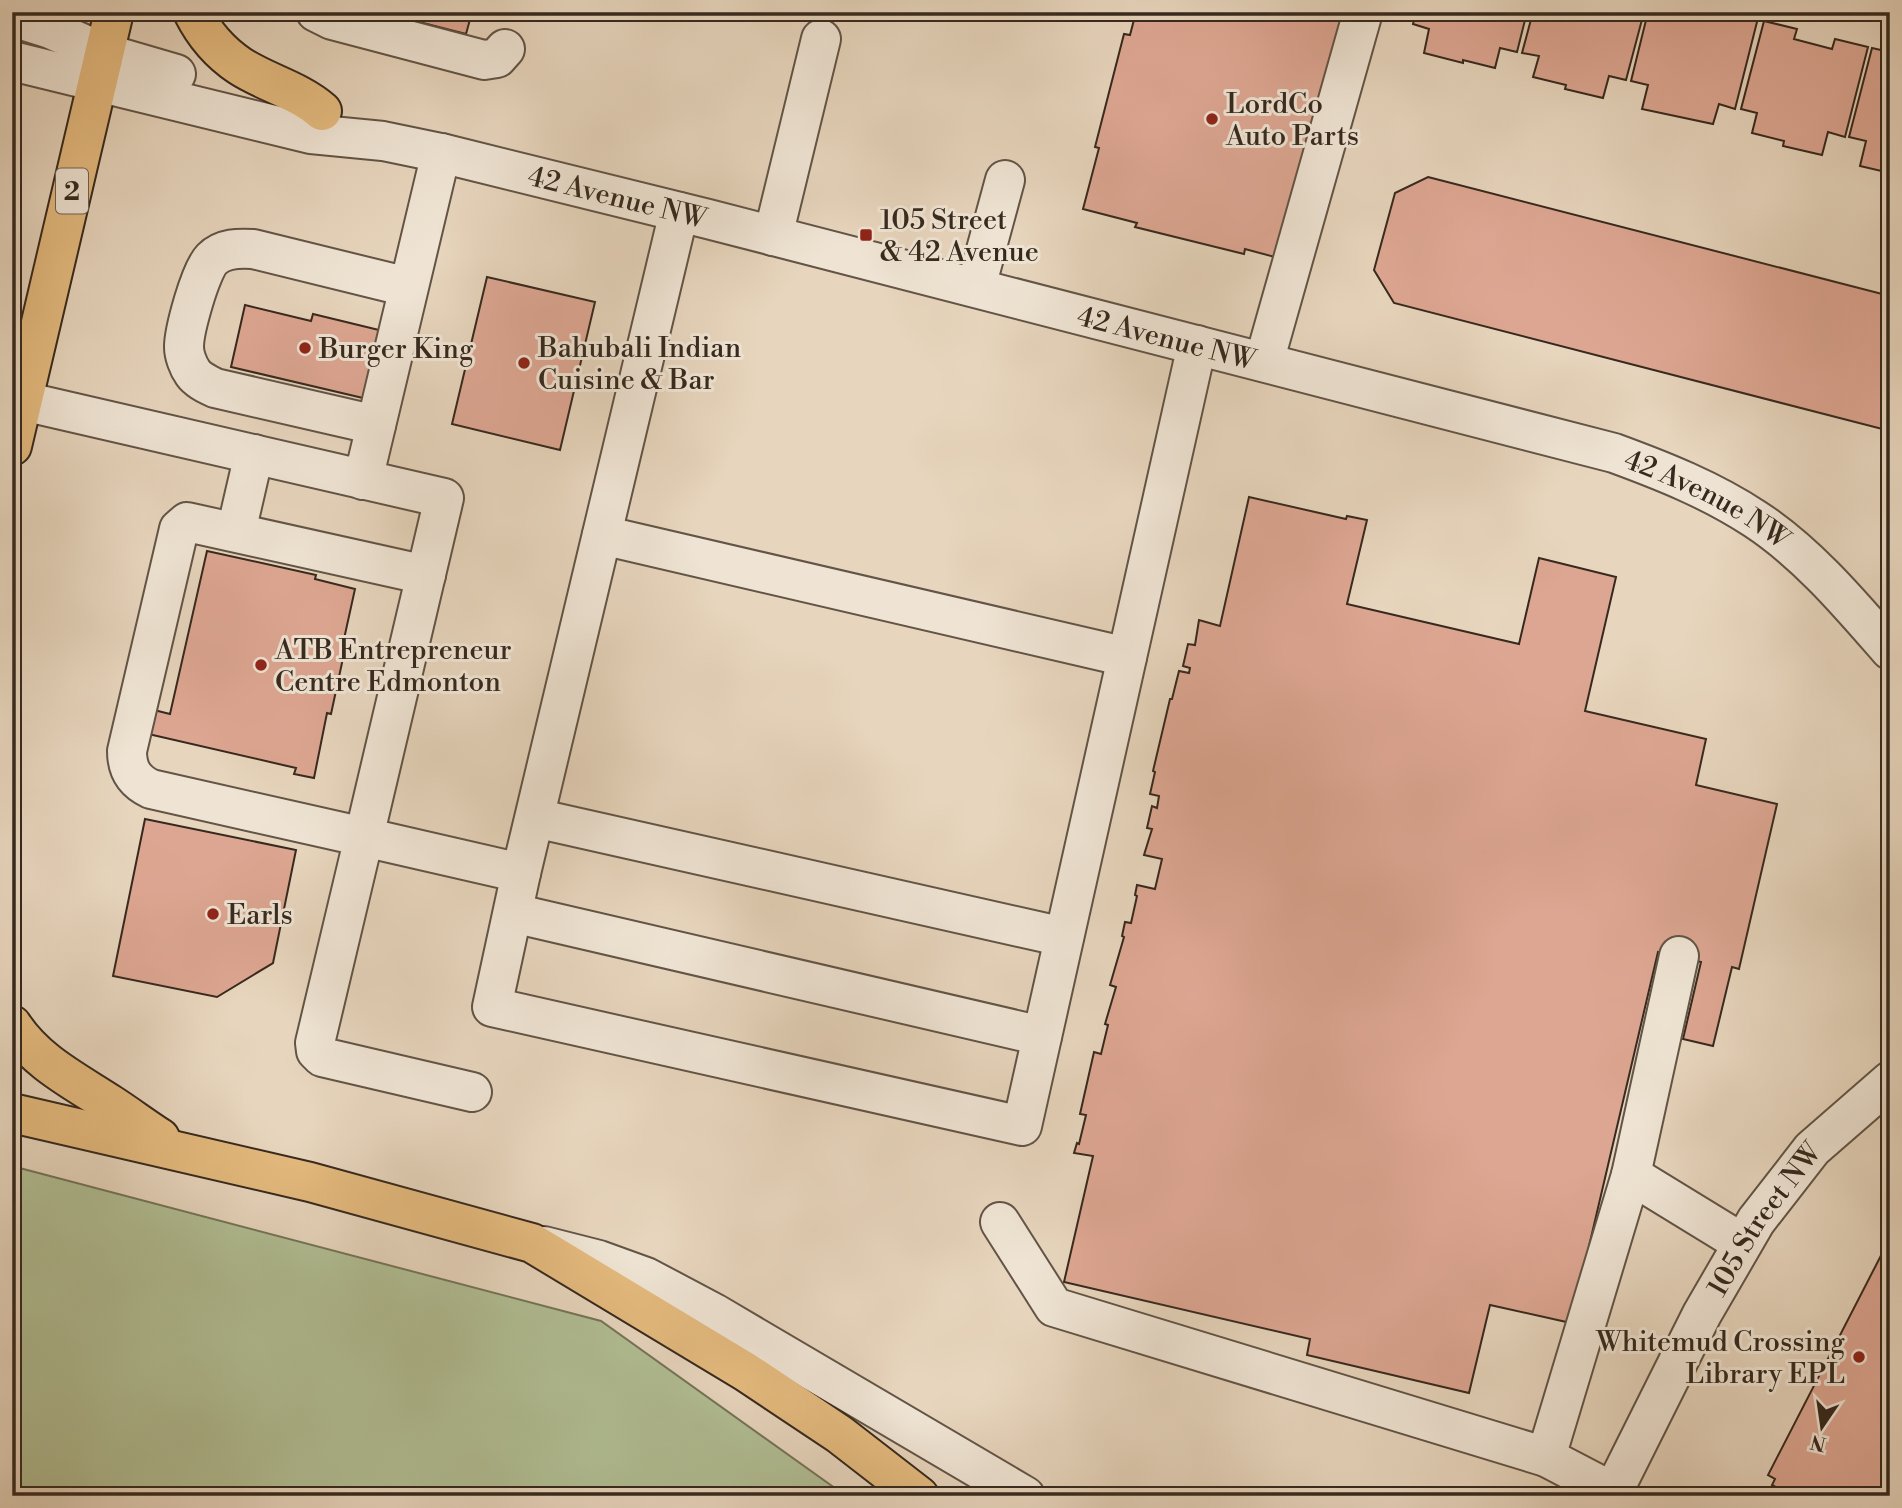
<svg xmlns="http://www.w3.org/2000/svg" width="1902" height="1508" font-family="'Libre Bodoni',serif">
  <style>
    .green { fill: #b1be94; stroke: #747459; stroke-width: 2 }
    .building { fill: #dda692; stroke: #36291e; stroke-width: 2 }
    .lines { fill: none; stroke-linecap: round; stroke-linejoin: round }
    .minor-casing { stroke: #625446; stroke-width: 42 }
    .highway-casing { stroke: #36291e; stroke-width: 42 }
    .minor { stroke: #efe4d4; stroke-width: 38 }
    .highway { stroke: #e4ba7e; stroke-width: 38 }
    .poi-dot { fill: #8f2418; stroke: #efe4d4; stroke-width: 2.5 }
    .labels { text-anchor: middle; stroke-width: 6; stroke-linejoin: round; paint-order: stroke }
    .shield { fill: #efe4d4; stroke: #6e6155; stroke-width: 2 }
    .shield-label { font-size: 26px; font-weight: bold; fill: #36291e }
    .poi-label { font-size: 28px; fill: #36291e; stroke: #efe4d4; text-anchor: start }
    .street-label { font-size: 28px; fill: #36291e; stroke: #efe4d4 }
  </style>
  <rect width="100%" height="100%" fill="#e7d5bd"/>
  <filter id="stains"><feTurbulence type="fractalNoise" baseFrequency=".00286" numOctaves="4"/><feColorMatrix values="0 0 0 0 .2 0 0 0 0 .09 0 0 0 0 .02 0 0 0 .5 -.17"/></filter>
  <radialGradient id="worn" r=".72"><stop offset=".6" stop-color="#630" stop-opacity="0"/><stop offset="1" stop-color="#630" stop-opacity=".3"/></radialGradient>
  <path class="green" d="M 12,1166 L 601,1321 L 846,1496 L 53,1496 L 12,1486 Z"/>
  <g class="building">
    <path d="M 380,12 L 472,12 L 466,34 Z"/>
    <path d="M 1136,12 L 1349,12 L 1286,260 L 1245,249 L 1244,254 L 1135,227 L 1137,223 L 1083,209 L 1099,148 L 1095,147 L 1124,34 L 1130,35 Z"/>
    <path d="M 1416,12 L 1527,12 L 1517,52 L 1500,48 L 1495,68 L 1463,60 L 1463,63 L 1424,53 L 1429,29 L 1413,24 Z"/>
    <path d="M 1533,12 L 1644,12 L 1626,80 L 1609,76 L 1603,98 L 1565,89 L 1566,85 L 1533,77 L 1539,56 L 1522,53 Z"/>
    <path d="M 1648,12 L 1689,12 L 1722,20 L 1724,12 L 1734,12 L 1758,18 L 1735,109 L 1719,104 L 1713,124 L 1642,109 L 1648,85 L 1631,81 Z"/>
    <path d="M 1764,21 L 1797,29 L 1794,39 L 1832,49 L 1835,39 L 1868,47 L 1845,137 L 1828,132 L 1822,155 L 1783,146 L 1784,141 L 1752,133 L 1757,113 L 1741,109 Z"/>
    <path d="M 1872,48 L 1890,52 L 1890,173 L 1860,166 L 1866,141 L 1849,137 Z"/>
    <path d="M 1428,177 L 1890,296 L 1890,431 L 1394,303 L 1374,270 L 1395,193 Z"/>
    <path d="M 487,277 L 595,302 L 560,450 L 452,424 Z"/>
    <path d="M 245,305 L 311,321 L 313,314 L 379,330 L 363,398 L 231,367 Z"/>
    <path d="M 1249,497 L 1346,519 L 1347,516 L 1367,520 L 1347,604 L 1519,644 L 1539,558 L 1616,577 L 1585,711 L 1706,739 L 1696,785 L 1777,804 L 1739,969 L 1732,967 L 1713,1046 L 1683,1039 L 1701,962 L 1658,952 L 1571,1323 L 1490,1305 L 1469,1393 L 1307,1355 L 1310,1339 L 1064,1282 L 1093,1156 L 1074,1153 L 1077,1143 L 1079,1144 L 1086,1115 L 1080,1114 L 1094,1052 L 1101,1054 L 1108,1025 L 1105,1024 L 1116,987 L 1110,985 L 1124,937 L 1122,936 L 1125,922 L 1131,923 L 1137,896 L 1135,895 L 1137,885 L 1155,889 L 1162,859 L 1144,855 L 1152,829 L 1147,828 L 1152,806 L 1157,808 L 1159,796 L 1150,794 L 1155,772 L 1153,771 L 1170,699 L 1172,699 L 1179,671 L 1189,673 L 1190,668 L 1183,666 L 1188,644 L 1195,645 L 1199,620 L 1220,626 Z"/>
    <path d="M 207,551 L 316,575 L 315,579 L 355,589 L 342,648 L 345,649 L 331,714 L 327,713 L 314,778 L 294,774 L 296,768 L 144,733 L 150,709 L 170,714 Z"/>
    <path d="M 145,819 L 296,850 L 273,963 L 217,997 L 113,976 Z"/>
    <path d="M 1890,1238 L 1890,1496 L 1792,1496 L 1772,1485 L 1775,1479 L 1768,1475 Z"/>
  </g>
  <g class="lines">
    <g class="minor-casing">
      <g id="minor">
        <path d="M 316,12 L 332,20 L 484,60 L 497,58 L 505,49"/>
        <path d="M 12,17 L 50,29 L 104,53 L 176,74"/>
        <path id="s1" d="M 12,61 L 311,134 L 383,141 L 441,153 L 708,219 L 1614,453 C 1663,471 1711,490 1755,519 C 1807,553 1850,604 1890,650"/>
        <path d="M 679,212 L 521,873 L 492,1007 L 1022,1126 L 1197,345"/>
        <path d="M 773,236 L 821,39"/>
        <path d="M 976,287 L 1005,180"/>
        <path d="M 1264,362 L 1363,12"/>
        <path d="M 23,401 L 444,498 L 364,837 L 521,873"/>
        <path d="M 376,425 L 215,388 C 207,384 198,380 193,373 C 188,366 184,355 184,347 C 184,331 200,271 212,259 C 223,248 239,248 253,249 L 408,287"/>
        <path d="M 363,480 L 441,153"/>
        <path d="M 236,532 L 254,454"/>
        <path d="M 602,535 L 1127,657"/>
        <path d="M 426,575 L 187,522 L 179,529 L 127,751 C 127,770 134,781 151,789 L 364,837 L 315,1043 L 316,1051 L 322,1057 L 472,1092"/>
        <path d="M 535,818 L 1064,937"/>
        <path d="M 513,913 L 1042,1036"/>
        <path d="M 1631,1175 L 1679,956"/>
        <path d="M 1000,1222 L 1054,1307 L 1546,1457"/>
        <path d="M 544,1246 L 599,1260 L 646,1277 L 714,1313 L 1025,1496"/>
        <path d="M 1613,1492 L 1546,1457 L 1631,1175 L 1742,1243"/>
        <path id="s2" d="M 1611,1496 L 1702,1314 L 1756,1221 L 1812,1149 L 1890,1081"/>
      </g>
    </g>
    <g class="highway-casing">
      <g id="highway">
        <path d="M 193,12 C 204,34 219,52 240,66 C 266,83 298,90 322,111"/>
        <path d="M 12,446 L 114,12"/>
        <path d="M 12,1025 C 36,1062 75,1081 110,1104 C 127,1115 143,1127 160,1138"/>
        <path d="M 12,1113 L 310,1182 L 532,1243 L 746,1372 L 839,1434 L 919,1496"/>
      </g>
    </g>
    <use href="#minor" class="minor"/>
    <use href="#highway" class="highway"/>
  </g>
  <g class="poi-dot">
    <circle cx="1212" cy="119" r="7"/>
    <rect x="859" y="228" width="14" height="14" rx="3.5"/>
    <circle cx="305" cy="348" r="7"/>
    <circle cx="524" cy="363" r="7"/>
    <circle cx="261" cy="665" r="7"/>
    <circle cx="213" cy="914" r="7"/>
    <circle cx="1859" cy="1357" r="7"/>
  </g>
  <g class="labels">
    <rect class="shield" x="56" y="168.5" width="32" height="45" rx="5"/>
    <g class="shield-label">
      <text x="72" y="200">2</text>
    </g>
    <g class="poi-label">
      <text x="1226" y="113">LordCo<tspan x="1226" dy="32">Auto Parts</tspan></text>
      <text x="880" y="229">105 Street<tspan x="880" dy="32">&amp; 42 Avenue</tspan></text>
      <text x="538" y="357">Bahubali Indian<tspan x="538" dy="32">Cuisine &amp; Bar</tspan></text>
      <text x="319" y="358">Burger King</text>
      <text x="275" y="659">ATB Entrepreneur<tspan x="275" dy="32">Centre Edmonton</tspan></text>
      <text x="227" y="924">Earls</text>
      <text x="1845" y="1351" text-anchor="end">Whitemud Crossing<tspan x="1845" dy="32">Library EPL</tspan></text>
    </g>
    <g class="street-label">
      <text dy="10" stroke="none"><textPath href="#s1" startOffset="621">42 Avenue NW</textPath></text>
      <text dy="10" stroke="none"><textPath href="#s1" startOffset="1188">42 Avenue NW</textPath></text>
      <text dy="10" stroke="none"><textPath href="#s1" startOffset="1754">42 Avenue NW</textPath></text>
      <text dy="10" stroke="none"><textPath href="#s2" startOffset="317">105 Street NW</textPath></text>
    </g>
  </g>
  <rect width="1902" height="1508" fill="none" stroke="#e7d5bd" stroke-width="42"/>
  <rect x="14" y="14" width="1874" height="1480" fill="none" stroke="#36291e" stroke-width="3.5"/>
  <rect x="21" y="21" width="1860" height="1466" fill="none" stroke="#36291e" stroke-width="2"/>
  <g transform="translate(1822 1427) rotate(193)" stroke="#efe4d4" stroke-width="5" paint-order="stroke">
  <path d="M0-5L12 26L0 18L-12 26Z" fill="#36291e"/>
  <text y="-10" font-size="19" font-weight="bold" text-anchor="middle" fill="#36291e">N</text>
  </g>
  <rect width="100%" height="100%" filter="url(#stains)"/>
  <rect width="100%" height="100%" fill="url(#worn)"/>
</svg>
